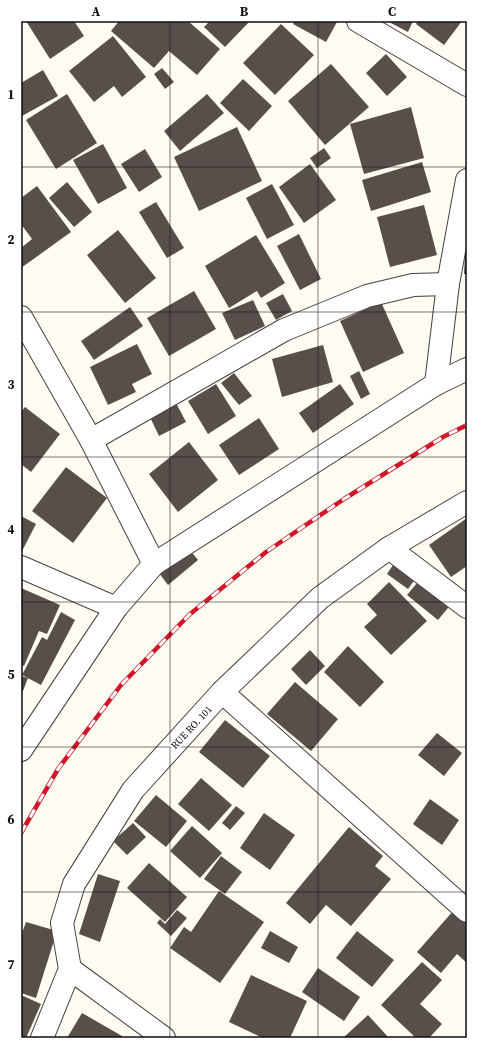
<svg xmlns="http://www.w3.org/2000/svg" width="488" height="1059" font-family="'Source Serif 4',serif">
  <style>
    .building { fill: #594f4a }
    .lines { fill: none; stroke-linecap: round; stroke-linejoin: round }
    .street-casing { stroke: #424242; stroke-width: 24 }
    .street { stroke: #fff; stroke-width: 22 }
    .rail-casing { stroke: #d01628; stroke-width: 4.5 }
    .rail { stroke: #fff; stroke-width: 3; stroke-dasharray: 9; stroke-linecap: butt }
    .grid { fill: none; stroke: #0f0f0f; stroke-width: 1; stroke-opacity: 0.55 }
    .labels { text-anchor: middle; stroke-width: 4; stroke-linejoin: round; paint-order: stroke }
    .street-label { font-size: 10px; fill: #0f0f0f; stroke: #fff }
    .neatline { fill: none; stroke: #0f0f0f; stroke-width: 1.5 }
    .grid-label { font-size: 13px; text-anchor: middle; font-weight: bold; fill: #0f0f0f }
  </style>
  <rect width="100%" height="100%" fill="#fffcf2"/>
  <g class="building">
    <path d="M 26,21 L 74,21 L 84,36 L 50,59 Z"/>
    <path d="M 119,21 L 188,21 L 220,49 L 197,75 L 169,51 L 154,68 L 111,31 Z"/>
    <path d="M 210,21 L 250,21 L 225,47 L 204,27 Z"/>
    <path d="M 295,21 L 335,21 L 337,22 L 326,42 L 293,24 Z"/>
    <path d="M 387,21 L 413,21 L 408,32 Z"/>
    <path d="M 418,21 L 462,21 L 444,45 L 416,24 Z"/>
    <path d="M 281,24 L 314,55 L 275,95 L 243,63 Z"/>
    <path d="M 113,36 L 146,77 L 122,97 L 114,86 L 94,102 L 69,71 Z"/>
    <path d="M 386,54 L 407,77 L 387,96 L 366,73 Z"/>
    <path d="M 331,64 L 369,107 L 325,145 L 288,101 Z"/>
    <path d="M 162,68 L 174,82 L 165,89 L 154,74 Z"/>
    <path d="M 43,70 L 58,96 L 22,116 L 21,83 Z"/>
    <path d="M 243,79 L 272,106 L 249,131 L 220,103 Z"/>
    <path d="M 67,94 L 97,143 L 56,169 L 26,120 Z"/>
    <path d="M 207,94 L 224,113 L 180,151 L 164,131 Z"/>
    <path d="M 411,107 L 424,158 L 364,174 L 350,124 Z"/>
    <path d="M 237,127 L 262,181 L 199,211 L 174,157 Z"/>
    <path d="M 103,144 L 127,188 L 98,204 L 73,160 Z"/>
    <path d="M 324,148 L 331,158 L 317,168 L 310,158 Z"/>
    <path d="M 145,149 L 162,177 L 139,192 L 121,164 Z"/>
    <path d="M 422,162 L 431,192 L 371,211 L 362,180 Z"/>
    <path d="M 310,164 L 336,200 L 304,223 L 279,187 Z"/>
    <path d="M 67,182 L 92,212 L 74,227 L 49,198 Z"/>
    <path d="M 272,184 L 294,225 L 267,239 L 246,198 Z"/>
    <path d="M 37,186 L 71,232 L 21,268 L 21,248 L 32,239 L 21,224 L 21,198 Z"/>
    <path d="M 156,202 L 184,248 L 167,258 L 139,212 Z"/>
    <path d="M 424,205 L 437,255 L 390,267 L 377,217 Z"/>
    <path d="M 118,230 L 156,278 L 125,303 L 87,255 Z"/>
    <path d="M 299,234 L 321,279 L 300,290 L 277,246 Z"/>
    <path d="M 256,235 L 285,283 L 261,298 L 257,291 L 229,308 L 205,266 Z"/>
    <path d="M 466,237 L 467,237 L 467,274 L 464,274 Z"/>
    <path d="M 194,291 L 216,329 L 169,356 L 147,318 Z"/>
    <path d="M 283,294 L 292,311 L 276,320 L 266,303 Z"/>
    <path d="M 253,300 L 265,326 L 235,340 L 222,313 Z"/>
    <path d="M 381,302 L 404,353 L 363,372 L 340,321 Z"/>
    <path d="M 130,307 L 143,326 L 94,360 L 81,341 Z"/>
    <path d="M 137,344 L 152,374 L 132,384 L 136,392 L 108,405 L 90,367 Z"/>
    <path d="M 323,345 L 333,382 L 282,397 L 272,359 Z"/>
    <path d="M 359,371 L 370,394 L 361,399 L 350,376 Z"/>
    <path d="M 234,373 L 252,396 L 239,405 L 221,383 Z"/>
    <path d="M 216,384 L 236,416 L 208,434 L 188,401 Z"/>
    <path d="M 340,384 L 354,404 L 313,433 L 299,413 Z"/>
    <path d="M 175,401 L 186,422 L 159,436 L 149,415 Z"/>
    <path d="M 25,407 L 60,434 L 31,472 L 21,464 L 21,412 Z"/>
    <path d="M 259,418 L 279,449 L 239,475 L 219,445 Z"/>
    <path d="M 189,442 L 218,480 L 178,512 L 149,474 Z"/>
    <path d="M 66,467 L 107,498 L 73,543 L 32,511 Z"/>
    <path d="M 21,516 L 36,524 L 21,553 Z"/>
    <path d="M 467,518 L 467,566 L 451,577 L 429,545 Z"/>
    <path d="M 189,549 L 198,560 L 168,585 L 159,573 Z"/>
    <path d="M 397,559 L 418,575 L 408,589 L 387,574 Z"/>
    <path d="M 422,577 L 452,603 L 438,620 L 407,595 Z"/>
    <path d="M 389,582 L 427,621 L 391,655 L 364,627 L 377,615 L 367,604 Z"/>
    <path d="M 21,588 L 60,605 L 47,634 L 39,631 L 24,666 L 21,665 Z"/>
    <path d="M 61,612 L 75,620 L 41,685 L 22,675 L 42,637 L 47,640 Z"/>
    <path d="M 348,646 L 384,682 L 360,707 L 324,672 Z"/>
    <path d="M 310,650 L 325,666 L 306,685 L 291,669 Z"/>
    <path d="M 21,676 L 28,678 L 21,696 Z"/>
    <path d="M 295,682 L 338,719 L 311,751 L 267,714 Z"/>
    <path d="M 225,720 L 270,756 L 243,788 L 199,752 Z"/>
    <path d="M 437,733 L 462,753 L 444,776 L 418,755 Z"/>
    <path d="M 201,778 L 232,805 L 209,831 L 178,804 Z"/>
    <path d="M 156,795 L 187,821 L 166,847 L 134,821 Z"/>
    <path d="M 430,799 L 459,820 L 442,845 L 413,824 Z"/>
    <path d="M 236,806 L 245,813 L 230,830 L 222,823 Z"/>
    <path d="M 264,813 L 295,835 L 270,870 L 240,848 Z"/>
    <path d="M 133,823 L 146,837 L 127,855 L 113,841 Z"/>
    <path d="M 192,826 L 222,853 L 200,878 L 170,851 Z"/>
    <path d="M 349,827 L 383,856 L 375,866 L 391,879 L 351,926 L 326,905 L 310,924 L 286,903 Z"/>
    <path d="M 221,856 L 242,872 L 225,894 L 204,879 Z"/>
    <path d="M 149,863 L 187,897 L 165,922 L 127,888 Z"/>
    <path d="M 98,874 L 120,881 L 100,942 L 79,934 Z"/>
    <path d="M 219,891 L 264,922 L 220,983 L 170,948 L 184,927 L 191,932 Z"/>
    <path d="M 177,910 L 187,918 L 171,936 L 157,923 L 160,919 L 165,924 Z"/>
    <path d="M 454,910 L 467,922 L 467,963 L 457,954 L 441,973 L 417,952 Z"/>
    <path d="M 26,922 L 57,931 L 36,998 L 21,993 L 21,936 Z"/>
    <path d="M 270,931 L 298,947 L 289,963 L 261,948 Z"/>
    <path d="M 357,931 L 394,960 L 372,987 L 336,958 Z"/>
    <path d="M 422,962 L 442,980 L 420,1004 L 442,1024 L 429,1038 L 416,1038 L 381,1005 Z"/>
    <path d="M 318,968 L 360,997 L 344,1021 L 302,992 Z"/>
    <path d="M 251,975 L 307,1001 L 290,1038 L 263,1038 L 229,1022 Z"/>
    <path d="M 21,995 L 41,1004 L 26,1038 L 21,1038 Z"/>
    <path d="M 82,1013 L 122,1036 L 122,1038 L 67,1038 Z"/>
    <path d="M 368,1015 L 389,1038 L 343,1038 Z"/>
  </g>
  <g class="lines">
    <g class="street-casing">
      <g id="street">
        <path d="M 358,21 L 467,85"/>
        <path d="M 21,317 L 91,440 L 154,564"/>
        <path d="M 436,384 L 448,284 L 467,180"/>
        <path d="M 91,440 L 284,330 L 367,296 L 413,285 L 448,284"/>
        <path d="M 389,548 L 467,607"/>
        <path d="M 21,567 L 116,608"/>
        <path d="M 222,692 L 467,911"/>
        <path d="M 21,750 L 116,608 L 154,564 L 436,384 L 467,369"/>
        <path d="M 70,969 L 164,1038"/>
        <path d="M 42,1038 L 70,969 L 62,923 L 74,884 L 133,790 L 222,692 L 320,598 L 389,548 L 467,502"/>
      </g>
    </g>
    <use href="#street" class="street"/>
    <g class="rail-casing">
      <path id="rail" d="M 21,833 L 58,769 L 121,685 L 189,615 L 266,552 L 344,499 L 443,437 L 467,425"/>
    </g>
    <use href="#rail" class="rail"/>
  </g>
  <path class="grid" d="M 170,21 L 170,1038M 318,21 L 318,1038M 21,167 L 467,167M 21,312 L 467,312M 21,457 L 467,457M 21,602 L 467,602M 21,747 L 467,747M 21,892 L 467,892"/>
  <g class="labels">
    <g class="street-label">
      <text transform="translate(191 727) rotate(-47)" y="4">RUE RO. 101</text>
    </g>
  </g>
  <rect width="488" height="1059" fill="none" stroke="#ffffff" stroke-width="44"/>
  <rect x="22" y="22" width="444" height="1015" class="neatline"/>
  <g class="grid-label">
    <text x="96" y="16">A</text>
    <text x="244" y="16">B</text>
    <text x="392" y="16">C</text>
    <text x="11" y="99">1</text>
    <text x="11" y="244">2</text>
    <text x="11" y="389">3</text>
    <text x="11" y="534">4</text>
    <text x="11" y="679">5</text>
    <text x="11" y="824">6</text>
    <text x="11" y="969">7</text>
  </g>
</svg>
